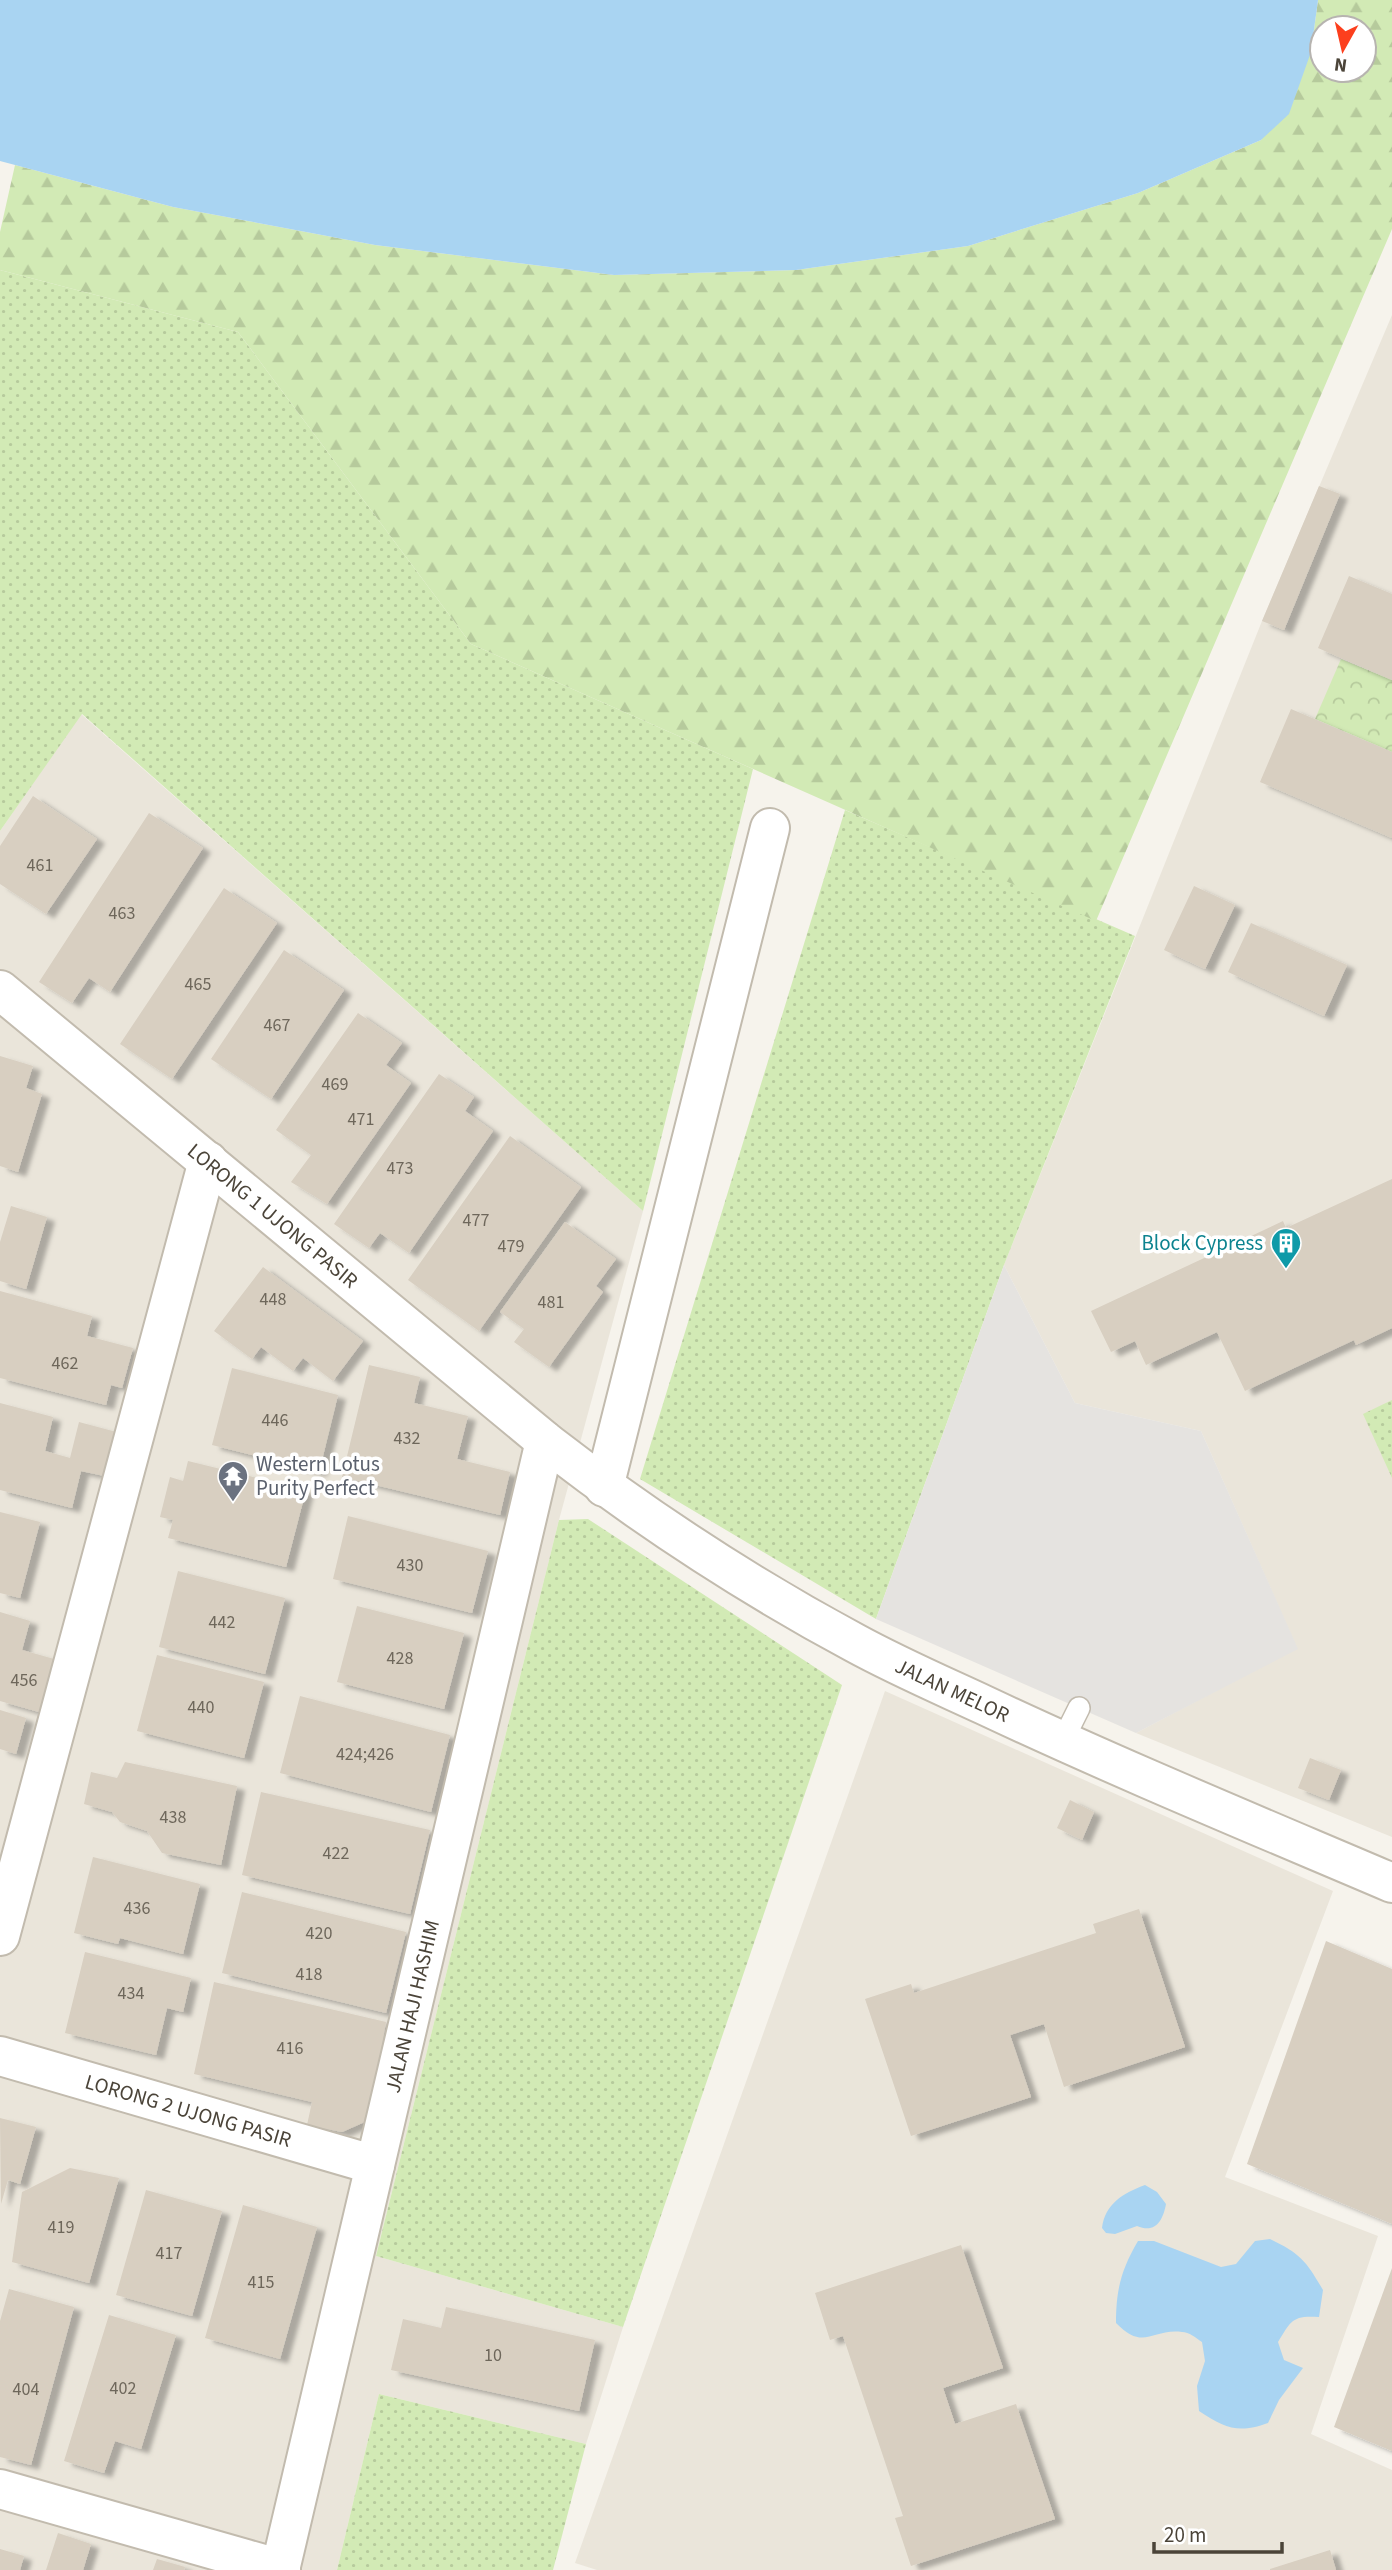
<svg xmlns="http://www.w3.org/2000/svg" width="1392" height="2570" font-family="'Source Sans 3',sans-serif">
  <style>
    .residential { fill: #eae5da }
    .grass { fill: url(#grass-dots) }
    .forest { fill: url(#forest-firs); fill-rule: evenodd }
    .park { fill: url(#park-crowns) }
    .parking { fill: #e5e3e0 }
    .water { fill: #a9d4f2 }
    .building { fill: #d8cfc1; filter: url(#shadow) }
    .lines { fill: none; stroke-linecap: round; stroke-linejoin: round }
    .service-casing { stroke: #c2bbae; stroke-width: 24 }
    .minor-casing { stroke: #c2bbae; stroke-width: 42 }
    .service { stroke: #fff; stroke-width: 21 }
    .minor { stroke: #fff; stroke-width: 38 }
    .labels { text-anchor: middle; stroke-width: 7; stroke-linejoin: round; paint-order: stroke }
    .number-label { font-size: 18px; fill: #6e675b }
    .street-label { font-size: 21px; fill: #4b4439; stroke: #fff }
    .culture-label { font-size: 21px; fill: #0d838f; stroke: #fff; text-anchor: end }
    .worship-label { font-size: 21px; fill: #5b616d; stroke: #fff; text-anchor: start }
  </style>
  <defs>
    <pattern id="grass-dots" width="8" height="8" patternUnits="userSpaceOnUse" patternTransform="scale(1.75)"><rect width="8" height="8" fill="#d2eab5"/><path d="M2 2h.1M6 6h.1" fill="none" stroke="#b6ca9c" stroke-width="1.8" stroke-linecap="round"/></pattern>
    <pattern id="forest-firs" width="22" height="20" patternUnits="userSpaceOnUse" patternTransform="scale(1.75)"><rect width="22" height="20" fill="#d2eab5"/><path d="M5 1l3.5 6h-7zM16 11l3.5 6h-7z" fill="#b6ca9c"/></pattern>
    <pattern id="park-crowns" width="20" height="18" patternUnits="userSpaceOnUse" patternTransform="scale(1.75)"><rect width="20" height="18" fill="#d2eab5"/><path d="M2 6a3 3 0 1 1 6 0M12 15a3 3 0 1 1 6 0" fill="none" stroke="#b6ca9c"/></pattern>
    <filter id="shadow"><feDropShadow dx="8" dy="4.5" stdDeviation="2" flood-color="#0004"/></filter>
  </defs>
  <rect width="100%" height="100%" fill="#f6f3ec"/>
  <g class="residential">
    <path d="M 1392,315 L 1392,1837 L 1136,1733 L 1297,1648 L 1201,1431 L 1075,1403 L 1004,1265 L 1262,621 Z"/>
    <path d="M 81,714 L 643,1211 L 559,1520 L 376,2256 L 623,2327 L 586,2444 L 379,2394 L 337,2570 L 0,2570 L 0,831 Z"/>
    <path d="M 885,1691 L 1333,1891 L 1225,2177 L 1378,2236 L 1311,2434 L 1392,2470 L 1392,2570 L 597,2570 L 575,2563 Z"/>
  </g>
  <g class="grass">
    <path d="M 0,270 L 238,332 L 471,644 L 753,769 L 643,1211 L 82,714 L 0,831 Z"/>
    <path d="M 845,810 L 1135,936 L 1004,1265 L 876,1619 L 640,1479 Z"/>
    <path d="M 1392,1400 L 1392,1478 L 1363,1414 Z"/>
    <path d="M 588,1519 L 842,1685 L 623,2327 L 376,2256 L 559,1520 Z"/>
    <path d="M 379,2394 L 586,2444 L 553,2570 L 337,2570 Z"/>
  </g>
  <path class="forest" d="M 1318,0 L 1392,0 L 1392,229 L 1096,921 L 471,644 L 238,332 L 0,270 L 0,232 L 15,165 L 173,207 L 375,245 L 614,275 L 796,270 L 968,246 L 1138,193 L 1261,140 L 1311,52 ZM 1322,28 L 1364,28 L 1364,70 L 1322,70 Z"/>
  <path class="park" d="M 1341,659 L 1392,680 L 1392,752 L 1315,719 Z"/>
  <path class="parking" d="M 1004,1265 L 1075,1403 L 1201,1431 L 1298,1649 L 1136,1733 L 876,1619 Z"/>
  <g class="water">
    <path d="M 0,0 L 1318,0 L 1311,52 L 1289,114 L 1261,140 L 1138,193 L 968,246 L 796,270 L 614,275 L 375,245 L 173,207 L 0,161 Z"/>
    <path d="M 1145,2185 L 1157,2192 L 1166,2204 C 1163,2220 1156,2234 1137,2226 L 1115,2234 L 1106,2233 L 1102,2228 C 1105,2204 1123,2193 1145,2185 Z"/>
    <path d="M 1270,2239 C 1301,2254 1306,2261 1323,2290 L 1319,2317 C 1292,2315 1291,2321 1278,2342 L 1284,2360 L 1303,2368 L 1279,2400 L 1268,2423 C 1238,2434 1225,2428 1199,2411 L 1197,2386 L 1205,2361 L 1202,2342 C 1196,2338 1189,2332 1182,2332 C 1152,2328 1144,2352 1116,2323 C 1116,2290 1121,2270 1138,2241 L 1154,2241 L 1221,2267 L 1236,2264 L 1255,2241 Z"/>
  </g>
  <g class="building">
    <path d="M 1319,486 L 1340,494 L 1284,630 L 1262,621 Z"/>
    <path d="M 1349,576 L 1392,594 L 1392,680 L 1318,648 Z"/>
    <path d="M 1291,709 L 1392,752 L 1392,838 L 1260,782 Z"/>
    <path d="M 33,796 L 97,839 L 46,914 L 0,884 L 0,846 Z"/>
    <path d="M 149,813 L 203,848 L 110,992 L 89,978 L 72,1003 L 39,982 Z"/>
    <path d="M 1194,886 L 1235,905 L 1205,969 L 1164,950 Z"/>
    <path d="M 224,888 L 277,923 L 172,1079 L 120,1044 Z"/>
    <path d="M 1251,923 L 1347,965 L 1324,1016 L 1228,972 Z"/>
    <path d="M 284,950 L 344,990 L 271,1099 L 211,1059 Z"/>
    <path d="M 358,1013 L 402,1043 L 386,1065 L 411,1083 L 327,1204 L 291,1182 L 311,1155 L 276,1130 Z"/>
    <path d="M 0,1056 L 33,1066 L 26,1088 L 42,1094 L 18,1172 L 0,1166 Z"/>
    <path d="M 439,1074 L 474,1097 L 465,1111 L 493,1131 L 409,1253 L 380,1233 L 369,1248 L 334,1224 Z"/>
    <path d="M 510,1136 L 581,1187 L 479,1331 L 408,1280 Z"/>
    <path d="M 1392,1179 L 1392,1328 L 1356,1345 L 1354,1340 L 1245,1391 L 1217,1332 L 1146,1365 L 1135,1341 L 1111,1352 L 1091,1311 L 1283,1221 L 1286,1228 Z"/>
    <path d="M 11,1206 L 47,1217 L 26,1289 L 0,1281 L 0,1242 Z"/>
    <path d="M 565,1222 L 616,1259 L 596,1286 L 603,1292 L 549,1367 L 514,1342 L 524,1329 L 500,1312 Z"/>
    <path d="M 263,1267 L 363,1341 L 333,1381 L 303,1358 L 293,1371 L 261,1347 L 252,1359 L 214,1331 Z"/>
    <path d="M 0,1291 L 92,1316 L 87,1336 L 133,1348 L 122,1388 L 111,1385 L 106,1405 L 0,1378 Z"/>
    <path d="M 369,1365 L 420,1377 L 414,1403 L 468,1416 L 457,1459 L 510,1472 L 500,1515 L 342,1477 Z"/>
    <path d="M 232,1368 L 338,1395 L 319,1472 L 212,1445 Z"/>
    <path d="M 0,1403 L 53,1417 L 45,1451 L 70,1458 L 79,1422 L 120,1433 L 109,1477 L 81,1471 L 72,1508 L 0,1490 Z"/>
    <path d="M 188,1461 L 306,1490 L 286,1567 L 168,1538 L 173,1520 L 160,1517 L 170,1477 L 183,1481 Z"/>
    <path d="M 0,1512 L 40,1522 L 20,1598 L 0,1593 Z"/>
    <path d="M 348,1516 L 488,1551 L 472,1613 L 333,1579 Z"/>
    <path d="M 178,1571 L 285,1598 L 265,1674 L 159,1647 Z"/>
    <path d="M 357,1606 L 464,1633 L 444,1709 L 337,1682 Z"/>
    <path d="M 0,1612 L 30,1621 L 22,1650 L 54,1659 L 39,1712 L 0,1701 Z"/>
    <path d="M 157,1655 L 264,1682 L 244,1758 L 137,1731 Z"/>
    <path d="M 300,1696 L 450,1735 L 431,1812 L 280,1773 Z"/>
    <path d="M 0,1710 L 26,1718 L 16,1754 L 0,1749 Z"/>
    <path d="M 1310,1758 L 1341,1770 L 1329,1800 L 1298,1788 Z"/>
    <path d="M 125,1762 L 237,1786 L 221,1865 L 162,1853 L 147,1831 L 120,1822 L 112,1812 L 84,1804 L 91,1772 L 117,1778 Z"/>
    <path d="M 261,1792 L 430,1830 L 410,1914 L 242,1875 Z"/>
    <path d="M 1070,1800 L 1094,1812 L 1082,1840 L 1057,1828 Z"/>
    <path d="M 93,1857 L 200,1884 L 183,1954 L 120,1938 L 118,1944 L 74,1933 Z"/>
    <path d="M 242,1892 L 406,1932 L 386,2013 L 222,1973 Z"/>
    <path d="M 1139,1909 L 1185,2047 L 1064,2087 L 1044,2024 L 1010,2035 L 1031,2097 L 911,2136 L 865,1999 L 911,1984 L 914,1993 L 1096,1933 L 1093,1924 Z"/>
    <path d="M 1326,1941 L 1392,1969 L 1392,2224 L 1247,2164 Z"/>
    <path d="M 85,1952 L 191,1978 L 183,2012 L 167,2008 L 156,2055 L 65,2033 Z"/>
    <path d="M 214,1982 L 386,2022 L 369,2120 L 342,2132 L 307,2125 L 312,2102 L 194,2074 Z"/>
    <path d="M 0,2118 L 36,2127 L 20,2184 L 8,2180 L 1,2204 Z"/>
    <path d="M 70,2168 L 119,2178 L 89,2283 L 12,2262 L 22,2192 Z"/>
    <path d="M 146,2190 L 222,2211 L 192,2316 L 116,2295 Z"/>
    <path d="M 243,2205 L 317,2227 L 280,2359 L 205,2338 Z"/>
    <path d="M 961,2245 L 1003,2368 L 943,2388 L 955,2424 L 1016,2404 L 1055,2519 L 911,2566 L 895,2518 L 903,2516 L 843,2336 L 830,2340 L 815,2293 Z"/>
    <path d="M 1392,2268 L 1392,2451 L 1334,2427 Z"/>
    <path d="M 9,2289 L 74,2307 L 31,2465 L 0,2457 L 0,2321 Z"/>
    <path d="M 446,2307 L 595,2340 L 579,2411 L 391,2370 L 403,2319 L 441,2328 Z"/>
    <path d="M 109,2315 L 176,2335 L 141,2449 L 115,2441 L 104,2473 L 64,2461 Z"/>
    <path d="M 58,2533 L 91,2544 L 83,2570 L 46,2570 Z"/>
    <path d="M 0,2549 L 24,2556 L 20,2570 L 0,2570 Z"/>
    <path d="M 1330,2550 L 1336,2570 L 1270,2570 L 1270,2569 Z"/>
    <path d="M 157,2559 L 185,2567 L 184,2570 L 153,2570 Z"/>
  </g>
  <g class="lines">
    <g class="service-casing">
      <path id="service" d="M 1062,1742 L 1079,1708"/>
    </g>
    <g class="minor-casing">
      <g id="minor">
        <path id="s1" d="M 0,990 L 545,1441 C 642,1516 747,1585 855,1643 C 897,1666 941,1685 984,1705 C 1118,1768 1256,1825 1392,1883"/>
        <path d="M 604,1487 L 770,828"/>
        <path d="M 0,1936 L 208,1161"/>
        <path id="s2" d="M 0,2056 L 375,2165"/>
        <path d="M 0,2489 L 281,2569"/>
        <path id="s3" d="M 280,2570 L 545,1441"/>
      </g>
    </g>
    <use href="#service" class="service"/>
    <use href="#minor" class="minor"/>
  </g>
  <defs>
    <g id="building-pin" transform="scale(1.575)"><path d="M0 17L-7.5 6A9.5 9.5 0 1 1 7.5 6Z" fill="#0f9aa8" stroke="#fff"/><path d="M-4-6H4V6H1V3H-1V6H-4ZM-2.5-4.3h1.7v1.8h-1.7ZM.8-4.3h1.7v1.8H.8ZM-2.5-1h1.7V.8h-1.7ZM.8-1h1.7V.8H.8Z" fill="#fff"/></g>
    <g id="temple-pin" transform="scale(1.575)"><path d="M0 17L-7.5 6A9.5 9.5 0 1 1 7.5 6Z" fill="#6b7280" stroke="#fff"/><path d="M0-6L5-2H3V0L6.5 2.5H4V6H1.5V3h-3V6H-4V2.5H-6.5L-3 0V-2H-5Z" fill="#fff"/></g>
  </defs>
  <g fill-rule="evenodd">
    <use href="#building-pin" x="1286" y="1243"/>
    <use href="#temple-pin" x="233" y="1476"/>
  </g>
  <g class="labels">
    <g class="number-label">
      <text x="40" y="871">461</text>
      <text x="122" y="919">463</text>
      <text x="198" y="990">465</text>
      <text x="277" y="1031">467</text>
      <text x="335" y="1090">469</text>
      <text x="361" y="1125">471</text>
      <text x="400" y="1174">473</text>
      <text x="476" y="1226">477</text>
      <text x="511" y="1252">479</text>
      <text x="273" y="1305">448</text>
      <text x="551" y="1308">481</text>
      <text x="65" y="1369">462</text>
      <text x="275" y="1426">446</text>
      <text x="407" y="1444">432</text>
      <text x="410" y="1571">430</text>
      <text x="222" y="1628">442</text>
      <text x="400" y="1664">428</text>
      <text x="24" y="1686">456</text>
      <text x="201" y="1713">440</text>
      <text x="365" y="1760">424;426</text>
      <text x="173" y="1823">438</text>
      <text x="336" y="1859">422</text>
      <text x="137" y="1914">436</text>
      <text x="319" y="1939">420</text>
      <text x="309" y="1980">418</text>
      <text x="131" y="1999">434</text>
      <text x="290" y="2054">416</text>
      <text x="61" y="2233">419</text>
      <text x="169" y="2259">417</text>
      <text x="261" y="2288">415</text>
      <text x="493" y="2361">10</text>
      <text x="123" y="2394">402</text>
      <text x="26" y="2395">404</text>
    </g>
    <g class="street-label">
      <text dy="7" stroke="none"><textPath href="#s1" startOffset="354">LORONG 1 UJONG PASIR</textPath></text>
      <text dy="7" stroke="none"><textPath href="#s1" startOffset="1186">JALAN MELOR</textPath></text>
      <text dy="7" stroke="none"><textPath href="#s3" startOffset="579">JALAN HAJI HASHIM</textPath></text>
      <text dy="7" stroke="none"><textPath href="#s2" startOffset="196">LORONG 2 UJONG PASIR</textPath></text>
    </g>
    <g class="culture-label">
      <text x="1263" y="1250">Block Cypress</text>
    </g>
    <g class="worship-label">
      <text x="256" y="1471">Western Lotus<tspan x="256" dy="24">Purity Perfect</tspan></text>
    </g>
  </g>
  <g transform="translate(1343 49) rotate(188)"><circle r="33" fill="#ffffff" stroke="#b7b4b0" stroke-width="2"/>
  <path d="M0-5L12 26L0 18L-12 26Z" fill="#fc3f1d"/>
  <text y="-10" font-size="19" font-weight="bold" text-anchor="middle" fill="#4b4439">N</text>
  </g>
  <path d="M1154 2542v10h128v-10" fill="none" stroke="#4b4439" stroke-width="3.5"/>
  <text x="1164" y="2542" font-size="21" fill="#4b4439" stroke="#ffffff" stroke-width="5" paint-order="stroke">20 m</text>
</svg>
